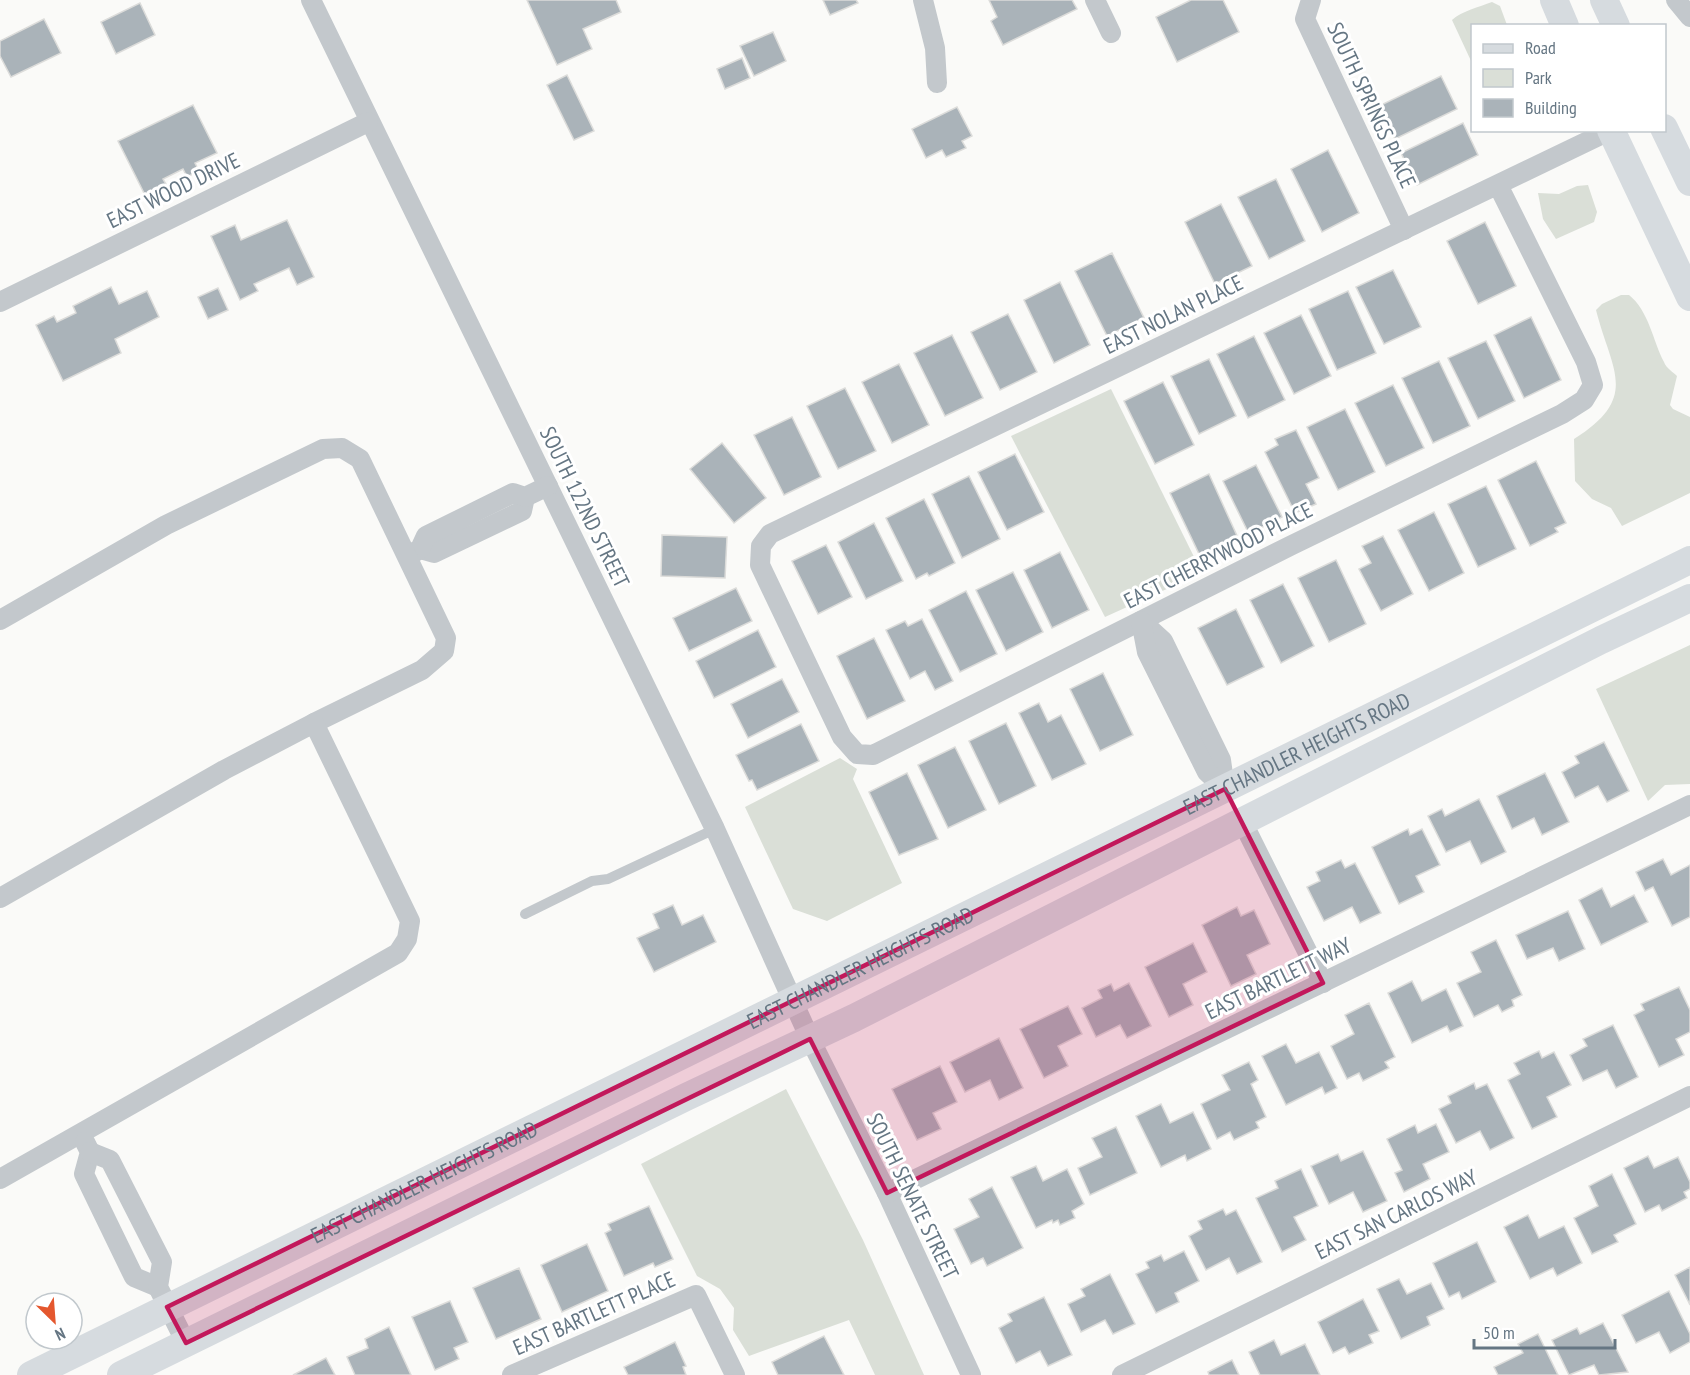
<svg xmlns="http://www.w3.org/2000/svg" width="1690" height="1375" font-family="'PT Sans Narrow',sans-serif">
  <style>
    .green { fill: #dadfd7 }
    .building { fill: #aab3b9; stroke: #dcdcda; stroke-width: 1.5 }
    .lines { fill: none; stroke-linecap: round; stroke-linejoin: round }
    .lane { stroke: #c3c8cc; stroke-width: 10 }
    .street { stroke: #c3c8cc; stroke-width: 20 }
    .secondary { stroke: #d6dbdf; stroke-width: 28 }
    .marked { fill: #c2185b; fill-opacity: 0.2; stroke: #c2185b; stroke-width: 4.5; stroke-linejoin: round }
    .labels { text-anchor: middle; stroke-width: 6; stroke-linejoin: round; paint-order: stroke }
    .street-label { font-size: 22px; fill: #657683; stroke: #fff }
  </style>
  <rect width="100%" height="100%" fill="#fafaf8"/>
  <g class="green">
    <path d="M 1492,2 L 1500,6 L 1507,25 L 1472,26 L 1472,63 L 1452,20 C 1462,11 1479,7 1492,2 Z"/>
    <path d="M 1588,185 L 1597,212 L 1594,222 L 1556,239 L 1543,219 L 1538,193 L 1559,194 L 1577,186 Z"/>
    <path d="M 1621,295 L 1629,295 C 1649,311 1653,341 1664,362 C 1666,368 1673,372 1677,376 L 1670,405 L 1673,409 L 1690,417 L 1690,493 L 1622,526 L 1611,508 L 1592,499 L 1575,481 L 1574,439 C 1641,397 1611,370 1596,310 L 1602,304 Z"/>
    <path d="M 1111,389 L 1202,573 L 1105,617 L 1011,436 Z"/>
    <path d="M 1690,645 L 1690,784 L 1665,785 L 1648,801 L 1596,689 Z"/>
    <path d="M 840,758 L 857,769 L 853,779 L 902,883 L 827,921 L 793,909 L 745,807 Z"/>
    <path d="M 786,1089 L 863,1240 L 924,1375 L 875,1375 L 849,1320 L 749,1356 L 733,1330 L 734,1308 L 720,1289 L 697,1276 L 641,1164 Z"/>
  </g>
  <g class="building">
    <path d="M 527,0 L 616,0 L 621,12 L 583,29 L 592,49 L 557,65 Z"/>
    <path d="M 823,0 L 856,0 L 858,3 L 830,15 Z"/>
    <path d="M 989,0 L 1072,0 L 1077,9 L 1003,45 L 991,21 L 997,17 Z"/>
    <path d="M 1191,0 L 1223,0 L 1239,32 L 1177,62 L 1156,17 Z"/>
    <path d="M 140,3 L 155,35 L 116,54 L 101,22 Z"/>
    <path d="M 44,19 L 61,53 L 11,77 L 0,56 L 0,41 Z"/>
    <path d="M 773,32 L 786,61 L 754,76 L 740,46 Z"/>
    <path d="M 742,58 L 750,78 L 725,89 L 717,69 Z"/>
    <path d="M 567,75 L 594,131 L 574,140 L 547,85 Z"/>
    <path d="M 1441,76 L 1457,109 L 1395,139 L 1379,106 Z"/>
    <path d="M 193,105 L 217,153 L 195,163 L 199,171 L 187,177 L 183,169 L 163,179 L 167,186 L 146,197 L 118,141 Z"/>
    <path d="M 957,107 L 972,136 L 962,141 L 966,148 L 946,157 L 942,150 L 926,158 L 912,129 Z"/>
    <path d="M 1463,123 L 1478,155 L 1417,185 L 1401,153 Z"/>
    <path d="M 1328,150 L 1359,213 L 1322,232 L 1291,169 Z"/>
    <path d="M 1276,179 L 1305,241 L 1269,259 L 1238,197 Z"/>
    <path d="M 1221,204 L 1252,266 L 1215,284 L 1185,222 Z"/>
    <path d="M 287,220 L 314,277 L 297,285 L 289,268 L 254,284 L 258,291 L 240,300 L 211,236 L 235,225 L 241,240 Z"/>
    <path d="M 1485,222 L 1516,286 L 1478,304 L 1447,241 Z"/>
    <path d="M 1112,253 L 1144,318 L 1107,336 L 1075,271 Z"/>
    <path d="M 1393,270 L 1421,327 L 1384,344 L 1356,287 Z"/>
    <path d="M 1060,282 L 1090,345 L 1054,363 L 1024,300 Z"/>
    <path d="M 111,287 L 119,304 L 147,291 L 159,317 L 115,339 L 121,353 L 63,381 L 36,325 L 54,316 L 57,322 L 76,313 L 73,306 Z"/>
    <path d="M 218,288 L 228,310 L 208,319 L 198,297 Z"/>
    <path d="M 1348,291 L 1376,353 L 1337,370 L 1309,309 Z"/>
    <path d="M 1008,314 L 1037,372 L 1000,390 L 971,332 Z"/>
    <path d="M 1301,315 L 1331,376 L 1294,394 L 1264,333 Z"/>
    <path d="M 1531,317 L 1561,380 L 1524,398 L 1494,335 Z"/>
    <path d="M 952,335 L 983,398 L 945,416 L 914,353 Z"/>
    <path d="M 1254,336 L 1285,400 L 1248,418 L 1217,354 Z"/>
    <path d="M 1486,341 L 1515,401 L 1478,419 L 1448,358 Z"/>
    <path d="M 1209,359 L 1236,416 L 1199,434 L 1171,376 Z"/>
    <path d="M 1439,361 L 1470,426 L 1433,443 L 1402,378 Z"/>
    <path d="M 899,364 L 929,425 L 892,443 L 862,382 Z"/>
    <path d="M 1163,382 L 1194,445 L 1155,464 L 1124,401 Z"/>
    <path d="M 1393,385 L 1424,448 L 1386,466 L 1355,403 Z"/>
    <path d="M 845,388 L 876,451 L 838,469 L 807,406 Z"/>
    <path d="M 1345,409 L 1375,472 L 1338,490 L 1307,427 Z"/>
    <path d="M 792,417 L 821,477 L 784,495 L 754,435 Z"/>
    <path d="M 1296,430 L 1319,478 L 1306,484 L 1316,504 L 1295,513 L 1265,452 L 1278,445 L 1275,439 Z"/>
    <path d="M 722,443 L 766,498 L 734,523 L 690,469 Z"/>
    <path d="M 1015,454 L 1044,512 L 1007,530 L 978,472 Z"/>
    <path d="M 1536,461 L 1566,523 L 1555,528 L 1558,532 L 1530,546 L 1498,480 Z"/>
    <path d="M 1256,465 L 1282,517 L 1249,534 L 1223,481 Z"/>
    <path d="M 1209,474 L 1238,538 L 1200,556 L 1170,493 Z"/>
    <path d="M 969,476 L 1000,539 L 962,558 L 932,494 Z"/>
    <path d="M 1486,486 L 1516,549 L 1478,567 L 1448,504 Z"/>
    <path d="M 924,499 L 955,563 L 929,576 L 927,573 L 916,579 L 886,518 Z"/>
    <path d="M 1434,512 L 1464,573 L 1429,591 L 1398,530 Z"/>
    <path d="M 874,523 L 903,581 L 866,599 L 838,542 Z"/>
    <path d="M 662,535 L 727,537 L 725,578 L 661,576 Z"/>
    <path d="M 1383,536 L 1413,594 L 1381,611 L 1359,569 L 1371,563 L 1362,546 Z"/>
    <path d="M 826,545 L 852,597 L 818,614 L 792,561 Z"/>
    <path d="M 1060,552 L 1089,610 L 1052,628 L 1024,570 Z"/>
    <path d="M 1336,560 L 1366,624 L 1329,642 L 1298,578 Z"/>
    <path d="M 1013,572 L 1043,632 L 1006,651 L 976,590 Z"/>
    <path d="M 1283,584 L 1314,646 L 1281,663 L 1250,600 Z"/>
    <path d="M 736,588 L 752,621 L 689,651 L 673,618 Z"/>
    <path d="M 966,591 L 997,654 L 960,672 L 929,610 Z"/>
    <path d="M 1236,609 L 1264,667 L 1227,685 L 1198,628 Z"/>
    <path d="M 922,619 L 953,681 L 935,690 L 925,671 L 910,679 L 886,630 L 905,621 L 908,626 Z"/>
    <path d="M 758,630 L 776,667 L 714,698 L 696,661 Z"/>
    <path d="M 874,638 L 905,701 L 867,719 L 837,656 Z"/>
    <path d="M 1103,673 L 1133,735 L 1100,751 L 1070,689 Z"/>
    <path d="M 782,679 L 799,712 L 748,738 L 731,704 Z"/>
    <path d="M 1039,703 L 1048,722 L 1061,715 L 1086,764 L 1052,780 L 1019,713 Z"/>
    <path d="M 1006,723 L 1036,786 L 999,804 L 969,741 Z"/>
    <path d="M 801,724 L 819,761 L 757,790 L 752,780 L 749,781 L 736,755 Z"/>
    <path d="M 1604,742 L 1629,791 L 1607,802 L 1598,786 L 1575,798 L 1562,772 L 1579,763 L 1575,756 Z"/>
    <path d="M 955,747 L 986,810 L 948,828 L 918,765 Z"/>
    <path d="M 907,773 L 938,839 L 899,855 L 869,792 Z"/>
    <path d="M 1545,773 L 1569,822 L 1542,835 L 1534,818 L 1512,829 L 1497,796 Z"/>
    <path d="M 1479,799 L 1506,852 L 1481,864 L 1470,841 L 1446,852 L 1428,816 L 1442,809 L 1445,816 Z"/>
    <path d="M 1408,829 L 1410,835 L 1422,829 L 1440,865 L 1416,876 L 1424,892 L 1399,904 L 1372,847 Z"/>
    <path d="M 1663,859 L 1671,875 L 1690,865 L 1690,917 L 1672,926 L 1653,887 L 1645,891 L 1636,872 Z"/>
    <path d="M 1341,860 L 1345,868 L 1355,863 L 1381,913 L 1360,923 L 1352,907 L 1324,921 L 1307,887 L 1320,881 L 1316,872 Z"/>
    <path d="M 1602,888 L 1611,907 L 1634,895 L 1648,922 L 1601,945 L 1579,900 Z"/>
    <path d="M 673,905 L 682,925 L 703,915 L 716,942 L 654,972 L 637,938 L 659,928 L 653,914 Z"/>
    <path d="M 1237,907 L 1241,916 L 1254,910 L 1270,944 L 1247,955 L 1256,974 L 1231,986 L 1202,925 Z"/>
    <path d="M 1568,911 L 1585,949 L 1559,961 L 1553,948 L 1527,959 L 1516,935 Z"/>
    <path d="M 1496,940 L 1522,995 L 1512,1000 L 1514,1006 L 1502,1012 L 1498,1005 L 1474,1017 L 1457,983 L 1481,972 L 1471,952 Z"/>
    <path d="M 1193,943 L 1207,972 L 1183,984 L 1193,1005 L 1169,1017 L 1145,967 Z"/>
    <path d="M 1412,981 L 1422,1001 L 1446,989 L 1463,1026 L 1450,1032 L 1447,1026 L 1412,1043 L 1388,993 Z"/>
    <path d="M 1129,983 L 1151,1026 L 1127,1038 L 1120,1025 L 1096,1037 L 1082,1008 L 1102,998 L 1098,990 L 1111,984 L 1114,991 Z"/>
    <path d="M 1679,987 L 1690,1010 L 1690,1032 L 1676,1039 L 1684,1055 L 1659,1067 L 1634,1015 L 1644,1010 L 1641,1004 Z"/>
    <path d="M 1369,1003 L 1395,1057 L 1385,1062 L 1389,1068 L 1363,1081 L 1359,1073 L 1347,1079 L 1331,1046 L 1354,1034 L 1345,1015 Z"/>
    <path d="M 1068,1006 L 1082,1034 L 1058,1046 L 1068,1066 L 1044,1078 L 1020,1029 Z"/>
    <path d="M 1613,1025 L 1638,1077 L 1616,1088 L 1607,1070 L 1583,1081 L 1570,1055 L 1587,1046 L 1583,1039 Z"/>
    <path d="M 999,1038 L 1023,1088 L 999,1100 L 990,1080 L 965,1092 L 950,1062 Z"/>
    <path d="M 1286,1044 L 1296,1063 L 1319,1052 L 1337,1088 L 1325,1094 L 1322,1087 L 1286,1105 L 1262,1056 Z"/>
    <path d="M 1539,1051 L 1542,1058 L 1554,1052 L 1571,1085 L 1547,1097 L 1557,1117 L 1532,1129 L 1508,1080 L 1520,1074 L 1514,1063 Z"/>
    <path d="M 1249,1062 L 1258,1080 L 1251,1084 L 1266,1117 L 1256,1122 L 1259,1128 L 1234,1140 L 1230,1132 L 1217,1139 L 1201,1104 L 1230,1090 L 1222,1075 Z"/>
    <path d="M 940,1066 L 957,1102 L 933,1113 L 941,1129 L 917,1140 L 892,1089 Z"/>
    <path d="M 1474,1083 L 1476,1089 L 1487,1084 L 1514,1138 L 1490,1150 L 1480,1131 L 1456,1143 L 1439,1109 L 1451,1103 L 1448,1096 Z"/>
    <path d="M 1161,1104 L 1170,1123 L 1193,1112 L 1211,1149 L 1187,1161 L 1185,1155 L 1161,1167 L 1136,1116 Z"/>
    <path d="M 1436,1124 L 1449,1152 L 1423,1164 L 1430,1179 L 1404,1192 L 1395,1173 L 1402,1170 L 1387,1139 L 1415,1125 L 1418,1133 Z"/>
    <path d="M 1116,1127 L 1137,1173 L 1090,1195 L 1078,1168 L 1102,1157 L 1092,1138 Z"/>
    <path d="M 1363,1151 L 1387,1201 L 1363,1212 L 1353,1192 L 1329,1204 L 1311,1166 L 1338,1154 L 1341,1161 Z"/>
    <path d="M 1648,1156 L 1654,1168 L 1678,1157 L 1690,1182 L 1690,1189 L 1684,1192 L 1687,1198 L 1662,1211 L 1659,1205 L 1645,1212 L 1624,1168 Z"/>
    <path d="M 1036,1166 L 1043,1181 L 1067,1169 L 1084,1204 L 1072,1211 L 1075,1218 L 1060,1225 L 1058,1220 L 1053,1223 L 1052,1220 L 1036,1228 L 1011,1177 Z"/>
    <path d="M 1301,1169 L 1318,1206 L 1294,1217 L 1306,1240 L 1282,1252 L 1256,1198 L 1278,1188 L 1275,1181 Z"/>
    <path d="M 1612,1174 L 1636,1224 L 1614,1235 L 1618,1242 L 1592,1254 L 1574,1218 L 1598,1206 L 1589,1186 Z"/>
    <path d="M 992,1187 L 1023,1248 L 987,1266 L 983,1258 L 971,1264 L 954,1229 L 979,1217 L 969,1199 Z"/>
    <path d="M 649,1206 L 673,1259 L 655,1267 L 653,1263 L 624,1276 L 605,1233 L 611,1230 L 608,1224 Z"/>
    <path d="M 1223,1209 L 1226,1215 L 1236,1210 L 1262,1262 L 1237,1274 L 1229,1258 L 1206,1270 L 1189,1236 L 1202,1229 L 1198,1221 Z"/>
    <path d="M 1528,1215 L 1539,1238 L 1564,1226 L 1582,1263 L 1557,1276 L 1553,1268 L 1530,1279 L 1504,1227 Z"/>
    <path d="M 1477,1242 L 1496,1282 L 1462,1299 L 1459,1292 L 1449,1297 L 1433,1263 Z"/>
    <path d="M 587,1244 L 608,1291 L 562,1312 L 541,1265 Z"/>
    <path d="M 1184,1251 L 1199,1281 L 1175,1293 L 1179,1302 L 1156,1313 L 1136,1274 L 1149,1268 L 1146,1262 L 1161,1255 L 1164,1261 Z"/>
    <path d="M 1690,1267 L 1690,1305 L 1675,1275 Z"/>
    <path d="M 519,1268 L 541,1319 L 496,1339 L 473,1288 Z"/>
    <path d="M 1110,1274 L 1135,1324 L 1113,1334 L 1105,1320 L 1081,1332 L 1068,1304 L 1085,1296 L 1081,1289 Z"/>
    <path d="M 1399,1279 L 1407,1294 L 1431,1283 L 1444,1309 L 1427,1317 L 1430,1325 L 1401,1339 L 1377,1289 Z"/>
    <path d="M 1669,1291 L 1690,1334 L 1690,1342 L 1670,1353 L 1659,1332 L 1636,1343 L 1622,1315 Z"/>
    <path d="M 1044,1297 L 1072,1355 L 1048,1366 L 1040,1351 L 1016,1363 L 999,1328 L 1012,1321 L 1008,1314 Z"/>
    <path d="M 1363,1299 L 1379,1331 L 1369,1335 L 1373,1343 L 1349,1354 L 1345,1347 L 1333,1353 L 1318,1322 Z"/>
    <path d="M 450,1301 L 468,1342 L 454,1348 L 459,1359 L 435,1370 L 412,1317 Z"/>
    <path d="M 1603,1323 L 1628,1372 L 1599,1375 L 1594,1365 L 1569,1375 L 1552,1340 L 1577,1328 L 1580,1334 Z"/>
    <path d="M 389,1327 L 411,1375 L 355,1375 L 347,1357 L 368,1348 L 365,1339 Z"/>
    <path d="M 1538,1334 L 1558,1375 L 1498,1375 L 1494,1367 L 1523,1353 L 1518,1344 Z"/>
    <path d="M 824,1336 L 844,1375 L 778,1375 L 772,1362 Z"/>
    <path d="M 1274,1340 L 1281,1355 L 1305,1344 L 1320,1375 L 1260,1375 L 1249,1352 Z"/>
    <path d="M 675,1342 L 686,1366 L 683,1367 L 686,1375 L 628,1375 L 624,1367 Z"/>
    <path d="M 326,1358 L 335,1375 L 293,1375 Z"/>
    <path d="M 1232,1360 L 1239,1375 L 1209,1375 L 1208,1372 Z"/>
  </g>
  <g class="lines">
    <path class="lane" d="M 525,914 L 592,881 L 608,879 L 715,829"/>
    <g class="street">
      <path d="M 311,0 L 715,829 L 810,1039 L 887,1193 L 971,1375"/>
      <path d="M 923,0 L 935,48 L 937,83"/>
      <path d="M 1095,0 L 1111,33"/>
      <path d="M 1311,0 L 1305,19 L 1404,230"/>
      <path d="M 1676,0 L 1690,17"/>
      <path d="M 1498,185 L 1586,362 L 1593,385 L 1584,400 L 1562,414 L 1292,545 L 873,755 L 857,754 L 842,737 L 760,565 L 761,546 L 770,534 L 1611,130"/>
      <path d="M 0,302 L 368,122"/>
      <path d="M 420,549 L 434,553 L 522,511 L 525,497"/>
      <path d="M 408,556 L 420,549 L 426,536 L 513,493 L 525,497 L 548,486"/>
      <path d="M 0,620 L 166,525 L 323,449 L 342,448 L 360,459 L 446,638 L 444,651 L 422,670 L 314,723"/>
      <path d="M 1141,621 L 1163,641 L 1221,760 L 1225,789"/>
      <path d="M 1141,621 L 1147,652 L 1207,772 L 1225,789"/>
      <path d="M 1243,823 L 1323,983"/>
      <path d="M 0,898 L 224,770 L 314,723 L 410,921 L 407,939 L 398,953 L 0,1179"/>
      <path d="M 85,1142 L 90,1152 L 84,1174 L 134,1277 L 158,1287"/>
      <path d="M 90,1152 L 110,1160 L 162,1262 L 158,1287 L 186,1343"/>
      <path d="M 887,1193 L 1690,805"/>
      <path d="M 512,1375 L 696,1295 L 735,1375"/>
      <path d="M 1122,1375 L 1690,1096"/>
    </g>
    <g class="secondary">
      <path d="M 1554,0 L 1565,26"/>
      <path d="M 1604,0 L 1616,26"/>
      <path d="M 1664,128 L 1690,182"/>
      <path d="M 1611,130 L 1690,297"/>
      <path id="s1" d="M 31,1375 L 1690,560"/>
      <path d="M 121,1375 L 686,1097 L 854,1018 L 1601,640 L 1690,598"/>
    </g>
  </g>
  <path class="marked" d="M 1225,789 L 1323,983 L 887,1193 L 810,1039 L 186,1343 L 167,1307 Z"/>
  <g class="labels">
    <g class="street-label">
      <text transform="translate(1372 105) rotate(65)" y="8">SOUTH SPRINGS PLACE</text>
      <text transform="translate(173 190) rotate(-26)" y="8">EAST WOOD DRIVE</text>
      <text transform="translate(1173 314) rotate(-26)" y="8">EAST NOLAN PLACE</text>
      <text transform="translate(585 507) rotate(64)" y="8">SOUTH 122ND STREET</text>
      <text transform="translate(1218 555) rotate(-27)" y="8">EAST CHERRYWOOD PLACE</text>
      <text dy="8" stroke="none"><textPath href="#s1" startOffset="1410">EAST CHANDLER HEIGHTS ROAD</textPath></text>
      <text dy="8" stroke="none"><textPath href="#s1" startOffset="924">EAST CHANDLER HEIGHTS ROAD</textPath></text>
      <text transform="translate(1278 978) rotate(-26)" y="8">EAST BARTLETT WAY</text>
      <text dy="8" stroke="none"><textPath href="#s1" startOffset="438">EAST CHANDLER HEIGHTS ROAD</textPath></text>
      <text transform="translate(913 1196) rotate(64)" y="8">SOUTH SENATE STREET</text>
      <text transform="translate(1396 1214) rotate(-26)" y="8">EAST SAN CARLOS WAY</text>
      <text transform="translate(594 1313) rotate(-24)" y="8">EAST BARTLETT PLACE</text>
    </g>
  </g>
  <rect x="1471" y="24" width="195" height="108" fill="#ffffff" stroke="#c1c8cd" stroke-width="1.5"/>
  <rect x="1483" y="44" width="30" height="9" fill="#d6dbdf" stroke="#c1c8cd" stroke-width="1.5"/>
  <text x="1525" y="54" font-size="18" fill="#657683">Road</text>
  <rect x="1483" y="69" width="30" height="18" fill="#dadfd7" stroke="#c1c8cd" stroke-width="1.5"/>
  <text x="1525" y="84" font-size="18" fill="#657683">Park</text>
  <rect x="1483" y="99" width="30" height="18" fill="#aab3b9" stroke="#c1c8cd" stroke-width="1.5"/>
  <text x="1525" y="114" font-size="18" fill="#657683">Building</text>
  <g transform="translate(54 1321) rotate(155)"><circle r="28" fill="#ffffff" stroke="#c1c8cd" stroke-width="1.5"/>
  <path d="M0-4.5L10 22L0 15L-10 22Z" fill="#e4572e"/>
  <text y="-9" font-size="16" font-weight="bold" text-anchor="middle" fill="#657683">N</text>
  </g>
  <path d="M1474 1339v9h141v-9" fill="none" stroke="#657683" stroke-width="3"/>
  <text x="1483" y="1339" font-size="18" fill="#657683" stroke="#ffffff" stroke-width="4.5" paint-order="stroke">50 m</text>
</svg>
